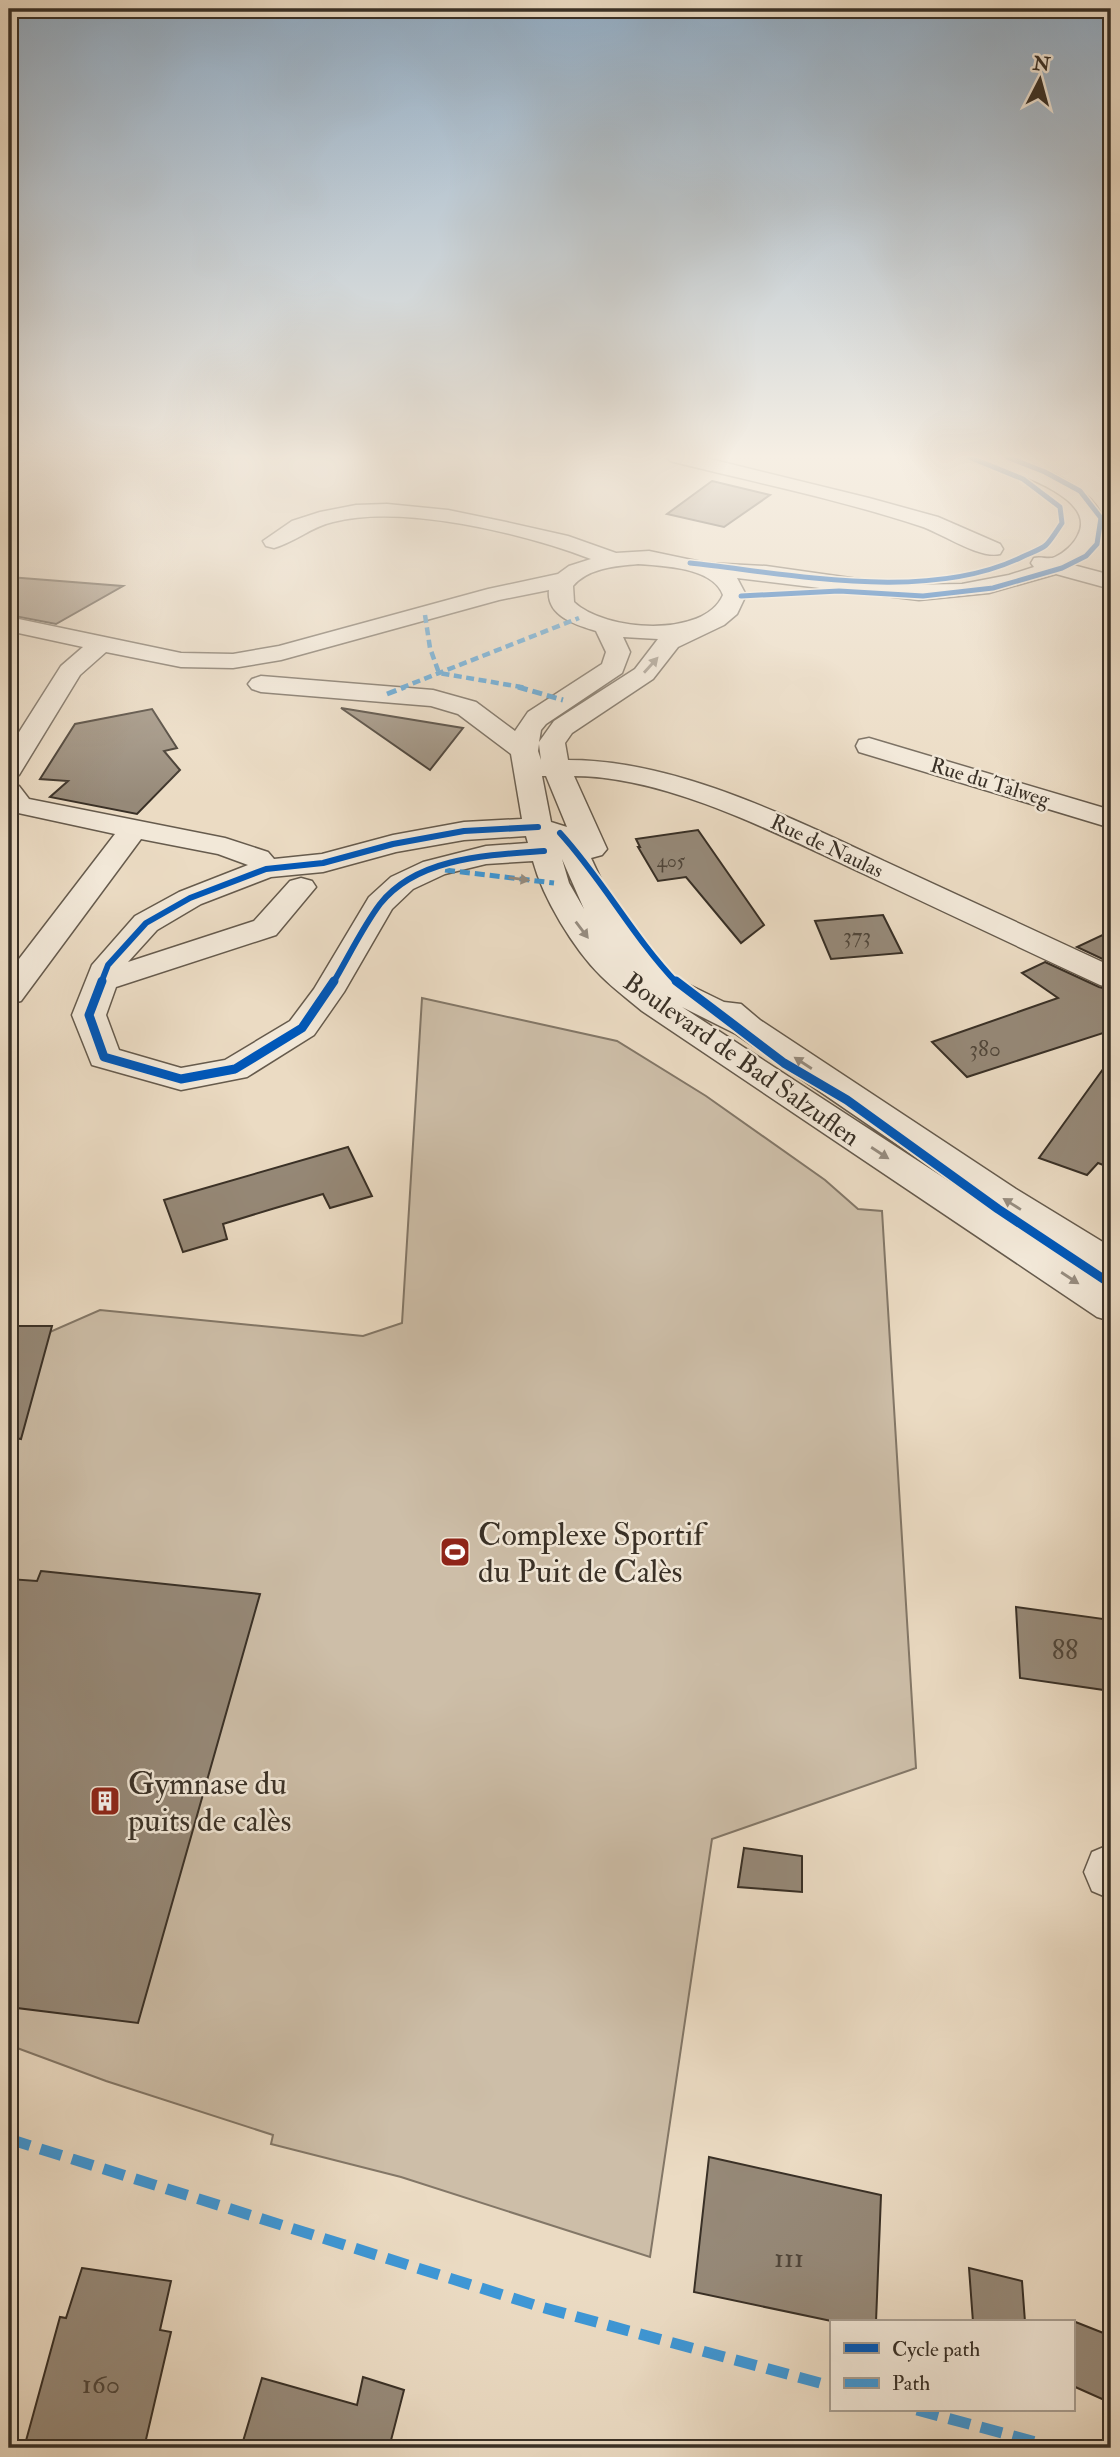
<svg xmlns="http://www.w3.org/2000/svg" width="1120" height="2457" font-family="'IM FELL Double Pica',serif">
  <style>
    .green { fill: #cdbea8; stroke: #837767; stroke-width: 2 }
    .building { fill: #968978; stroke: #393026; stroke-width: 2 }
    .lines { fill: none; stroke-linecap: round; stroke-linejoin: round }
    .minor-casing { stroke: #665b4d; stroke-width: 3 }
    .minor { fill: #f2e8d8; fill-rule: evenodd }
    .quiet-far2 { stroke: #3e97d6; stroke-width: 4.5; stroke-dasharray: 8 4.5; stroke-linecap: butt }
    .quiet-far1 { stroke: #3e97d6; stroke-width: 5; stroke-dasharray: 10 5; stroke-linecap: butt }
    .quiet { stroke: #3e97d6; stroke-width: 11; stroke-dasharray: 22 11; stroke-linecap: butt }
    .cycleway-far2-casing { stroke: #f2e8d8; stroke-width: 8 }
    .cycleway-far1-casing { stroke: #f2e8d8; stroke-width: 10 }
    .cycleway-casing { stroke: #f2e8d8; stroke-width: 13 }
    .cycleway-far2 { stroke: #0057b8; stroke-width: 5 }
    .cycleway-far1 { stroke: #0057b8; stroke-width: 6 }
    .cycleway { stroke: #0057b8; stroke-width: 9 }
    .oneway { fill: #968c7f }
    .labels { text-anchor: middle; stroke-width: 5; stroke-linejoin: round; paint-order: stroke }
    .far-number-label { font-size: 19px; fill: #50463a }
    .far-street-label { font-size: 21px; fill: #393026; stroke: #f2e8d8 }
    .number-label { font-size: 23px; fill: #50463a }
    .street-label { font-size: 26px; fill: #393026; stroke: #f2e8d8 }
    .near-number-label { font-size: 28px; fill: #50463a }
    .near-poi-label { font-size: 32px; fill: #393026; stroke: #f2e8d8; text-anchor: start }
  </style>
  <rect width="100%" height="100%" fill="#ebdbc3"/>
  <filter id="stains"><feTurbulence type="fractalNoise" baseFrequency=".00286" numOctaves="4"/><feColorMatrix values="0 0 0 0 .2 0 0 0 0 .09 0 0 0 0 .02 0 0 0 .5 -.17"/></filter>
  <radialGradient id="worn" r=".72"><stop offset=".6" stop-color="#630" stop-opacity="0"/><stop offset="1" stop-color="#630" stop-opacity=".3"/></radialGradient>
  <path class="green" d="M 422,998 L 617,1041 L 706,1096 L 825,1180 L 858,1209 L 882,1211 L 916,1768 L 712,1839 L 650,2257 L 401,2177 L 271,2144 L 273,2135 L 106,2081 L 9,2045 L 9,1329 L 50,1332 L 100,1310 L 363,1336 L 402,1323 Z"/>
  <g class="building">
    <path d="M 712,481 L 770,495 L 724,527 L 667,514 Z"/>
    <path d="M 9,577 L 123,586 L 56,624 L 9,615 Z"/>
    <path d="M 341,708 L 463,728 L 430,770 Z"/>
    <path d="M 152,709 L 177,748 L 164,751 L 180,770 L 137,814 L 50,797 L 68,781 L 40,779 L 75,724 Z"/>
    <path d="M 698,830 L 764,925 L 741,943 L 686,877 L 658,881 L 638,847 L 640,847 L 636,839 Z"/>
    <path d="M 883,915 L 902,953 L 831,959 L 815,921 Z"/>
    <path d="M 1111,931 L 1111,963 L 1077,947 Z"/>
    <path d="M 1045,962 L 1099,987 L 1111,990 L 1111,1035 L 1106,1032 L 967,1077 L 932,1042 L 1058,998 L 1022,973 Z"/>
    <path d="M 1111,1058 L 1111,1168 L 1098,1163 L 1087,1175 L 1039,1158 Z"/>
    <path d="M 348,1147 L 372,1196 L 330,1208 L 323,1194 L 272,1209 L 223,1224 L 227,1239 L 183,1252 L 164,1200 Z"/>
    <path d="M 9,1326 L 52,1326 L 21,1439 L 9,1437 Z"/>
    <path d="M 41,1571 L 260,1594 L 138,2023 L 9,2007 L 9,1579 L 37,1581 Z"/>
    <path d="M 1016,1607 L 1111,1620 L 1111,1691 L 1020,1678 Z"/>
    <path d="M 744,1848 L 802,1856 L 802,1892 L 738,1887 Z"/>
    <path d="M 709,2157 L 881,2195 L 876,2322 L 836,2322 L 694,2292 Z"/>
    <path d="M 82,2268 L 171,2281 L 160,2330 L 171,2332 L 144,2448 L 24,2448 L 60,2317 L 66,2318 Z"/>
    <path d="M 969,2268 L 1022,2281 L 1025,2322 L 973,2322 Z"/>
    <path d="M 1073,2321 L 1111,2336 L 1111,2403 L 1073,2386 Z"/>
    <path d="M 363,2377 L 404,2390 L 389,2448 L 241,2448 L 262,2378 L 357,2405 Z"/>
  </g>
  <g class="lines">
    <g class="minor-casing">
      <g id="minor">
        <path d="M 667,457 L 702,457 L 869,498 L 938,517 L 1000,544 L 1003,549 L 1000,554 C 978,559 942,533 920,526 C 838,499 753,482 670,461 Z"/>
        <path d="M 978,457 C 987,457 997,456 1006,457 C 1034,461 1113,495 1102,532 C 1098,546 1084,556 1073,565 L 1111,575 L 1111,589 L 1056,574 L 989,593 L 919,600 L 737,578 L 746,595 L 737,614 L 724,625 L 678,647 L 653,679 L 572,733 L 565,743 L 568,760 C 676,760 788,817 884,861 C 960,896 1036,931 1111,966 L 1111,988 L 1100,985 C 1021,948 942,911 864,874 C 780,835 667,776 574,776 L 607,849 L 602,855 L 591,858 L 616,912 L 675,978 L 724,1002 L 741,1004 L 760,1020 L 1016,1189 L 1111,1247 L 1111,1281 L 1097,1276 L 1020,1227 L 1111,1286 L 1111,1321 L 1097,1317 L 642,1011 C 629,1000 614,989 601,976 C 573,948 543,898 533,861 L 486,864 L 445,874 L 413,889 L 392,909 L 344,992 L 314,1035 L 247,1077 L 181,1090 L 92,1065 L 72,1015 L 92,965 L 135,916 L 179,892 L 248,865 L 218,854 L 141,839 L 21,1001 L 9,1004 L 9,972 L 115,834 L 9,811 L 9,784 L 19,786 L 29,799 L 225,838 L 268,852 L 274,859 L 322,854 L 393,835 L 464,822 L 522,819 L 511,754 L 458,714 L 431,706 L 261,692 L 252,689 L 248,684 L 252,679 L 261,676 L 433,690 L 476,702 L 515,731 L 528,712 L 602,664 L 606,652 L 596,631 C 576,625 546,616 549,590 L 499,600 L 281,660 L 233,668 L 181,667 L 106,652 L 80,675 L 19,775 L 9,777 L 9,748 L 61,666 L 83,647 L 9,631 L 9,617 L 181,653 L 233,654 L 279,646 L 488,589 L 558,574 L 569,566 L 591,559 C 523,533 403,504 333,522 C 311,527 295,542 274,548 L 266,546 L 263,541 L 292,521 L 320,512 L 356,505 L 387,504 L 448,510 L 506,522 L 568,536 L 616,553 L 649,551 L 706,563 L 766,566 L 900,585 L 962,584 L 1009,575 L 1034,567 L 1031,563 L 1034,558 C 1041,556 1049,560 1055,557 C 1064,553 1074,544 1078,535 C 1099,496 1006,470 981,461 ZM 638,564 C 663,566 713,567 723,595 C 704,639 604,631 574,602 L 573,586 C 588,568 616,566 638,564 ZM 623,637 L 658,639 L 635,669 L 554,721 L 539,742 L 541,730 L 546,724 L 622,673 L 630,652 ZM 539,744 L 541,760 L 538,751 ZM 542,776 L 546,776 L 567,827 L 551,822 ZM 526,836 L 528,843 L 486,846 L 423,862 L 391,877 L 369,897 L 314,989 L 290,1021 L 225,1060 L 181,1068 L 119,1050 L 106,1015 L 116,987 L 276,935 L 316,887 L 312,881 L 301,878 L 290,881 L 254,921 L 128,962 L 157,930 L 201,904 L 271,877 L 323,872 L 396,852 L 464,840 ZM 562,859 L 584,909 L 569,883 ZM 682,1007 L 736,1034 L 981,1202 Z"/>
        <path d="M 869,738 L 1111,810 L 1111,828 L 859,752 L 856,746 L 859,740 Z"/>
        <path d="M 1111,1844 L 1111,1899 L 1092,1891 L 1084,1872 L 1092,1852 Z"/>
      </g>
    </g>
    <use href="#minor" class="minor"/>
    <g class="quiet-far2">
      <path d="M 425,615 L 430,648 L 439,673 L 527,688"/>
      <path d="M 401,688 L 579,618"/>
    </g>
    <g class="quiet-far1">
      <path d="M 518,687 L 563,700"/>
      <path d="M 387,694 L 405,687"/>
      <path d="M 445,870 L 554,883"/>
    </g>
    <g class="quiet">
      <path d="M 9,2139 L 541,2307 L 831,2386"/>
      <path d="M 917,2410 L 1058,2448"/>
    </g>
    <g class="cycleway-far2-casing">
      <g id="cycleway-far2">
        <path d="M 690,563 C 792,574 927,603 1022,557 C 1030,553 1040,550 1046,545 C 1052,539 1057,530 1062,523 L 1060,507 L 1023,479 L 969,457"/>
        <path d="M 741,596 L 839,591 L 923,596 L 993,588 L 1062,568 L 1086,556 L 1097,544 L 1101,518 L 1080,491 L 1045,472 L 1007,457"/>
      </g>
    </g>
    <g class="cycleway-far1-casing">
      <g id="cycleway-far1">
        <path d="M 560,833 C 603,880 633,937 677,983"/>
        <path d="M 101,983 L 108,965 L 146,923 L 190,898 L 266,869 L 323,863 L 393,844 L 464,831 L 538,827"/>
        <path d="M 333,983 C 348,958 362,928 380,904 C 417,857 489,855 544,851"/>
      </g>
    </g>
    <g class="cycleway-casing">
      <g id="cycleway">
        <path d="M 102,981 L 89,1015 L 104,1057 L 181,1079 L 235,1069 L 302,1028 L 334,981"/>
        <path d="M 676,981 L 784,1063 L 847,1100 L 998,1209 L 1111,1284"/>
      </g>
    </g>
    <use href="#cycleway-far2" class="cycleway-far2"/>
    <use href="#cycleway-far1" class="cycleway-far1"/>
    <use href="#cycleway" class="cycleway"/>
  </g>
  <defs><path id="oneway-solid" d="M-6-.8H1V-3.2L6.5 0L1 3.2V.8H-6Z" transform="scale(1.75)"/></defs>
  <g class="oneway">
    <use href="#oneway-solid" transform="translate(651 665) rotate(-48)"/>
    <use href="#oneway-solid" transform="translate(519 879) rotate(7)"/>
    <use href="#oneway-solid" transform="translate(582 930) rotate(53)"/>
    <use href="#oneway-solid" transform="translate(803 1063) rotate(-147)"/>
    <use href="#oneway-solid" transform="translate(880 1153) rotate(33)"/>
    <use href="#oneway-solid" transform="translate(1012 1204) rotate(-148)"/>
    <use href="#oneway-solid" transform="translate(1070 1278) rotate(33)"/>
  </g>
  <linearGradient id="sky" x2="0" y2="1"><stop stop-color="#91acc4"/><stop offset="0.57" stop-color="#f6efe4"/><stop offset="1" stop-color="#f6efe4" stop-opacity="0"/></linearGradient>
  <rect width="1120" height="801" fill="url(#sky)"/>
  <defs>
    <g id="stadium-square" transform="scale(1.575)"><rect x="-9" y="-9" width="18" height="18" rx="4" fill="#8f2418" stroke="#f2e8d8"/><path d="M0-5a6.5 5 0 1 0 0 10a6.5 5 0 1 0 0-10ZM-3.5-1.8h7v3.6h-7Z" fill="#fff"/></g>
    <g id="building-square" transform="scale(1.575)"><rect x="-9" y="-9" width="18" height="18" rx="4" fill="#8f2418" stroke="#f2e8d8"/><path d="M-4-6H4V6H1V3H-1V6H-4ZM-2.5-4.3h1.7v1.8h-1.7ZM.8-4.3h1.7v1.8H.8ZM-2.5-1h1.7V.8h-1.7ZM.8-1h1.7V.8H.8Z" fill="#fff"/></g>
  </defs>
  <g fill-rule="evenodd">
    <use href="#stadium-square" x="455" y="1552"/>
    <use href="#building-square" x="105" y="1801"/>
  </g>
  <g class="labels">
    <g class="far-number-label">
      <text x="671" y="867">405</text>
    </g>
    <g class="far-street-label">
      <text transform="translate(990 782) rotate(17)" y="7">Rue du Talweg</text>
      <text transform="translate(827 846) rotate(25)" y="7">Rue de Naulas</text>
    </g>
    <g class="number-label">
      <text x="857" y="943">373</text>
      <text x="985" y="1056">380</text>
    </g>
    <g class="street-label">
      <text transform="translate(742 1059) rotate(35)" y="9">Boulevard de Bad Salzuflen</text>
    </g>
    <g class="near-number-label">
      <text x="1065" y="1659">88</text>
      <text x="789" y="2267">111</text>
      <text x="101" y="2393">160</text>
    </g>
    <g class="near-poi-label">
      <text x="478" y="1545">Complexe Sportif<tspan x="478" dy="37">du Puit de Calès</tspan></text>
      <text x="128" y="1794">Gymnase du<tspan x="128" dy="37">puits de calès</tspan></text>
    </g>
  </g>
  <rect width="1120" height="2457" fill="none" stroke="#ebdbc3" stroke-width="35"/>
  <rect x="10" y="10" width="1099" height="2436" fill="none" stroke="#393026" stroke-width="3.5"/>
  <rect x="18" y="18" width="1085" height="2422" fill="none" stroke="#393026" stroke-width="2"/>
  <rect x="830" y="2320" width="245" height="91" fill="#f2e8d8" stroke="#a89e91" stroke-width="2"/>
  <rect x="844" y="2343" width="35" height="10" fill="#0057b8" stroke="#a89e91" stroke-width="2"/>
  <text x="892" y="2356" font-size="21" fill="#393026">Cycle path</text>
  <rect x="844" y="2378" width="35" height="10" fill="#3e97d6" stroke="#a89e91" stroke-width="2"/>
  <text x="892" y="2390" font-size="21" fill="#393026">Path</text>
  <g transform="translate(1040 80) rotate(6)" stroke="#f2e8d8" stroke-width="5" paint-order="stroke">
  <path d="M0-5L12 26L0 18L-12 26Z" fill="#393026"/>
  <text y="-10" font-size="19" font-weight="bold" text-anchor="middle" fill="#393026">N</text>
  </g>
  <rect width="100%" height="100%" filter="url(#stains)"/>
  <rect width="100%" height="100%" fill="url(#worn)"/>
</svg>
